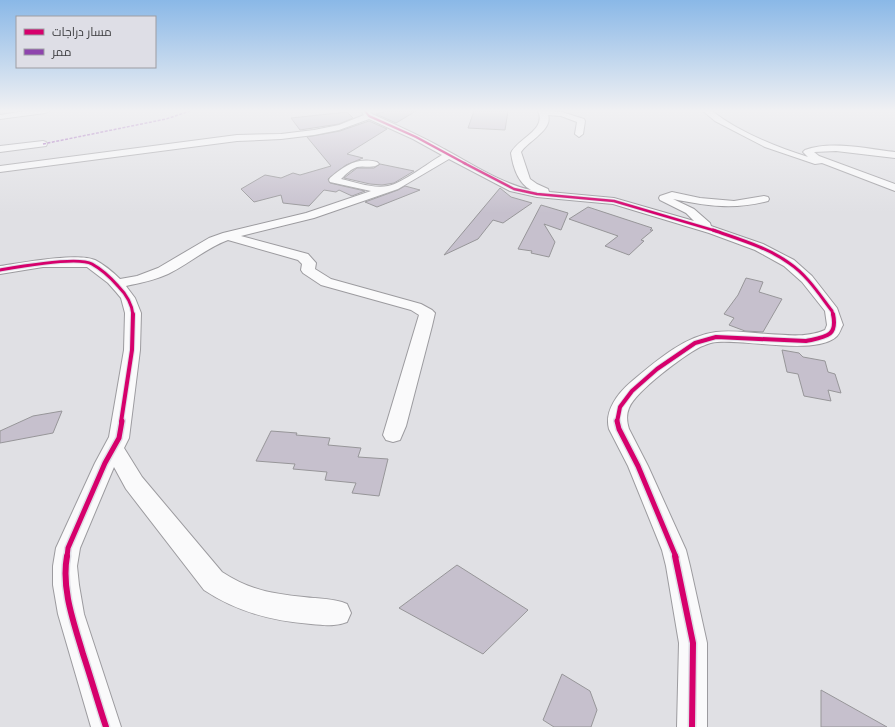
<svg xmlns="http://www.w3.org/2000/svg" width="895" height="727" font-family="'Noto Sans',Cairo,sans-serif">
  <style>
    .building { fill: #c6c0cd; stroke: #979699 }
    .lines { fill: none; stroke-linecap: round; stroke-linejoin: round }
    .street-casing { stroke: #9c9b9f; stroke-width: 2 }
    .street { fill: #fafafb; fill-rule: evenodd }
    .quiet { stroke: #8e44ad; stroke-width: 1.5; stroke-dasharray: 3 1.5; stroke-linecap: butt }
    .cycleway-far5-casing { stroke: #dedee6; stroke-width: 3 }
    .cycleway-far4-casing { stroke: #dedee6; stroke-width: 4 }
    .cycleway-far3-casing { stroke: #dedee6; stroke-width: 5 }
    .cycleway-far2-casing { stroke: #dedee6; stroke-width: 6 }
    .cycleway-far1-casing { stroke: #dedee6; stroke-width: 8 }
    .cycleway-casing { stroke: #dedee6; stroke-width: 9 }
    .cycleway-far5 { stroke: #d6006c; stroke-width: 2 }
    .cycleway-far4 { stroke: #d6006c; stroke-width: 2.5 }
    .cycleway-far3 { stroke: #d6006c; stroke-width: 3 }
    .cycleway-far2 { stroke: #d6006c; stroke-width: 4 }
    .cycleway-far1 { stroke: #d6006c; stroke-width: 5 }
    .cycleway { stroke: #d6006c; stroke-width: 6 }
  </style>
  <rect width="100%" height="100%" fill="#e0e0e4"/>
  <g class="building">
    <path d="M 387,111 L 416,111 L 396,123 L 376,114 Z"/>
    <path d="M 474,111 L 508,111 L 505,130 L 468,128 Z"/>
    <path d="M 347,112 L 353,118 L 339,124 L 300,130 L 291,118 Z"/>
    <path d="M 369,121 L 387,129 L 347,154 L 363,158 L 346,165 L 328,179 L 330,183 L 365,191 L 352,196 L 339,190 L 336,192 L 324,190 L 309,206 L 283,203 L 281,195 L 254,202 L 241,189 L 265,175 L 281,178 L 293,173 L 300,175 L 331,166 L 307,137 L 340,131 Z"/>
    <path d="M 380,164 L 414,171 L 394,183 L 382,185 L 370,184 L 344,178 L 357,168 L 374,168 Z"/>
    <path d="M 405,186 L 420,190 L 377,207 L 365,202 L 398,190 Z"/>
    <path d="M 500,188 L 511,197 L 532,203 L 503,223 L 493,220 L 478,239 L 444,255 Z"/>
    <path d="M 541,205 L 568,213 L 561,230 L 544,224 L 555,242 L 549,257 L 531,253 L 532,251 L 518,249 Z"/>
    <path d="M 588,207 L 652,228 L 650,230 L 653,230 L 641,240 L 644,241 L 629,255 L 605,246 L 618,236 L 569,219 Z"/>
    <path d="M 746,278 L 763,282 L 759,292 L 782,299 L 763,332 L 745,331 L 729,325 L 734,318 L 724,314 L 738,295 Z"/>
    <path d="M 782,350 L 799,353 L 803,357 L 825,361 L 828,372 L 835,374 L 841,393 L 828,390 L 831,401 L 804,396 L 798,374 L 787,372 Z"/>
    <path d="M 62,411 L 53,433 L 0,443 L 0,431 L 33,416 Z"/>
    <path d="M 271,431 L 297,433 L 296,435 L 330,438 L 328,445 L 361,448 L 358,457 L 388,459 L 379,496 L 352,493 L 356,483 L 325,480 L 327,472 L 293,469 L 295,464 L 256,461 Z"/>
    <path d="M 457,565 L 528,610 L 483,654 L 399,608 Z"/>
    <path d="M 562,674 L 590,691 L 597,710 L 591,727 L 554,727 L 543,720 Z"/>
    <path d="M 821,690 L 887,727 L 821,727 Z"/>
  </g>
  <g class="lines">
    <g class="street-casing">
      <g id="street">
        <path d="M 26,111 L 49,111 L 45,113 L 0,119 L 0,115 Z"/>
        <path d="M 361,111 L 369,111 L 372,114 C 396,125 421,136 444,149 C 472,164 500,183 531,190 C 518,183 513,167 511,153 C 518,138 547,130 538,111 L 562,112 L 584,119 L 585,121 L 583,134 L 579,137 L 575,134 L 577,122 L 561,116 L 548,115 C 553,130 528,141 521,152 L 530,179 L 537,184 L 548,189 L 549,192 L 614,198 L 694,221 L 686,213 L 660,200 L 659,198 L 660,196 L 672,192 L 700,198 L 734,201 L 764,196 L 768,197 L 769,199 L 768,201 C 734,210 707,206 673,199 L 694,209 L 710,223 L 711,226 L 763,244 L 794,260 L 812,276 L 837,308 L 843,325 C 841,328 840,333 837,336 C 817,356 746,339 717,342 C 712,342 705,345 700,347 C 683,356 636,391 629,408 C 626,415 627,423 629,429 L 648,466 L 686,550 L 690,566 L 707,643 L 707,727 L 677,727 L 679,643 L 666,566 L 662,550 L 628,466 L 609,429 C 604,411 618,393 631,382 C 655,362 684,336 716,332 C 733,330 751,333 768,334 C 788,335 806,338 825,330 L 827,325 L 825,311 L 802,282 L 784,266 L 755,250 L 709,233 L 613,204 L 537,197 L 510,191 L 449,159 L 398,189 L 314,218 L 241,236 L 308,254 L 316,263 L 315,269 L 331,279 L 421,304 L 432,310 L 435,313 L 432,326 L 406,426 L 400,440 L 393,442 L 386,440 L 383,435 L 419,315 L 411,310 L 321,285 L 303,273 L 301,270 L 302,264 L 298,260 L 228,240 C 206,248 189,264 168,274 C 155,280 140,283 126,286 L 135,298 L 141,313 L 140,350 L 129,438 L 124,448 L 142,477 L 222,572 C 249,590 273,594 304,597 C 319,599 334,598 347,604 L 351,613 L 347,622 C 335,627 324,625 311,624 C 272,621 237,612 204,590 L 126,489 L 114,467 L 80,548 L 77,566 L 79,585 L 84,614 L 121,727 L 91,727 L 58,614 L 53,585 L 53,566 L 56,548 L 95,463 L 109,437 L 124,350 L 125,313 L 121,298 L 116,292 L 108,283 L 87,267 L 43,267 L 0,274 L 0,266 C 20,263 78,252 95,260 C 103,264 114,273 120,279 L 137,276 L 158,268 L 209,238 L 223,233 L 306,213 L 371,191 L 330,182 L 329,180 L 330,178 C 345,165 358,157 377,162 L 379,164 C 373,169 364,165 357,167 C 351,169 346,174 341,179 C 355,182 373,189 388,186 C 403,183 428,163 442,155 L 413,139 L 369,119 L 339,130 L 314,135 L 281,139 L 237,141 L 0,172 L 0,166 L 237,135 L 281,134 L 314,130 L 339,125 L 364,115 Z"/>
        <path d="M 703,111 L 712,111 C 739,132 776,147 808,157 L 803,152 L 805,150 C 830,140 869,149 895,152 L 895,158 L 836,151 L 814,152 L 819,156 L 895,184 L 895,191 L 822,163 L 815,164 L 765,147 L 715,121 Z"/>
        <path d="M 43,141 L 46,142 L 47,144 L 46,146 L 0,152 L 0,146 Z"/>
      </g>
    </g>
    <use href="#street" class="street"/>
    <path class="quiet" d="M 43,144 L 166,119 L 190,111"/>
    <g class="cycleway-far5-casing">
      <path id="cycleway-far5" d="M 365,111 L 369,116 L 416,137 L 466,164"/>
    </g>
    <g class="cycleway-far4-casing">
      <path id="cycleway-far4" d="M 464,163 L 514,189 L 537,194 L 614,201 L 716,231"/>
    </g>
    <g class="cycleway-far3-casing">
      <g id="cycleway-far3">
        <path d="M 713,230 C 738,239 767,247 789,263 C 807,275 819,294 832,311 L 833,315"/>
        <path d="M 0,270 C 17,267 78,256 92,264 C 101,269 111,278 118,286 C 126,294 132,304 133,315"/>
      </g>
    </g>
    <g class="cycleway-far2-casing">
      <g id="cycleway-far2">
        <path d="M 121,422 L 132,350 L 133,314"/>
        <path d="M 617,422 L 620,407 L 632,391 L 657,369 L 695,343 L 716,337 L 806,341 C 825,337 838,337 833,314"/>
      </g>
    </g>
    <g class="cycleway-far1-casing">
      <g id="cycleway-far1">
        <path d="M 617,421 L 619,429 L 638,466 L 676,557"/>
        <path d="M 67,557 L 68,548 L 105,463 L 119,438 L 122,421"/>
      </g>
    </g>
    <g class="cycleway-casing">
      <g id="cycleway">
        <path d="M 67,556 C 61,589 74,623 83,654 C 91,678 98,703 106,727"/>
        <path d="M 675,556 L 693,643 L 692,727"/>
      </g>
    </g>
    <use href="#cycleway-far5" class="cycleway-far5"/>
    <use href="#cycleway-far4" class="cycleway-far4"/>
    <use href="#cycleway-far3" class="cycleway-far3"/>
    <use href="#cycleway-far2" class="cycleway-far2"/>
    <use href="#cycleway-far1" class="cycleway-far1"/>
    <use href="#cycleway" class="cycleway"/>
  </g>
  <linearGradient id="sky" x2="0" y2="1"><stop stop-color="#8ab8e7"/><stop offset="0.52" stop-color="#f1f1f3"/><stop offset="1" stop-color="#f1f1f3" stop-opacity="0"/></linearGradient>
  <rect width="895" height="213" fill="url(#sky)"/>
  <rect x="16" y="16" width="140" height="52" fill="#dedee6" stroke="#9d9da3"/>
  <rect x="24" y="29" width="20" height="6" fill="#d6006c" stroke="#9d9da3"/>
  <text x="52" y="36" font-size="12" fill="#3c3c3f">مسار دراجات</text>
  <rect x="24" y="49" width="20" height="6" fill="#8e44ad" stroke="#9d9da3"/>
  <text x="52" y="56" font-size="12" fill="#3c3c3f">ممر</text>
</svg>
